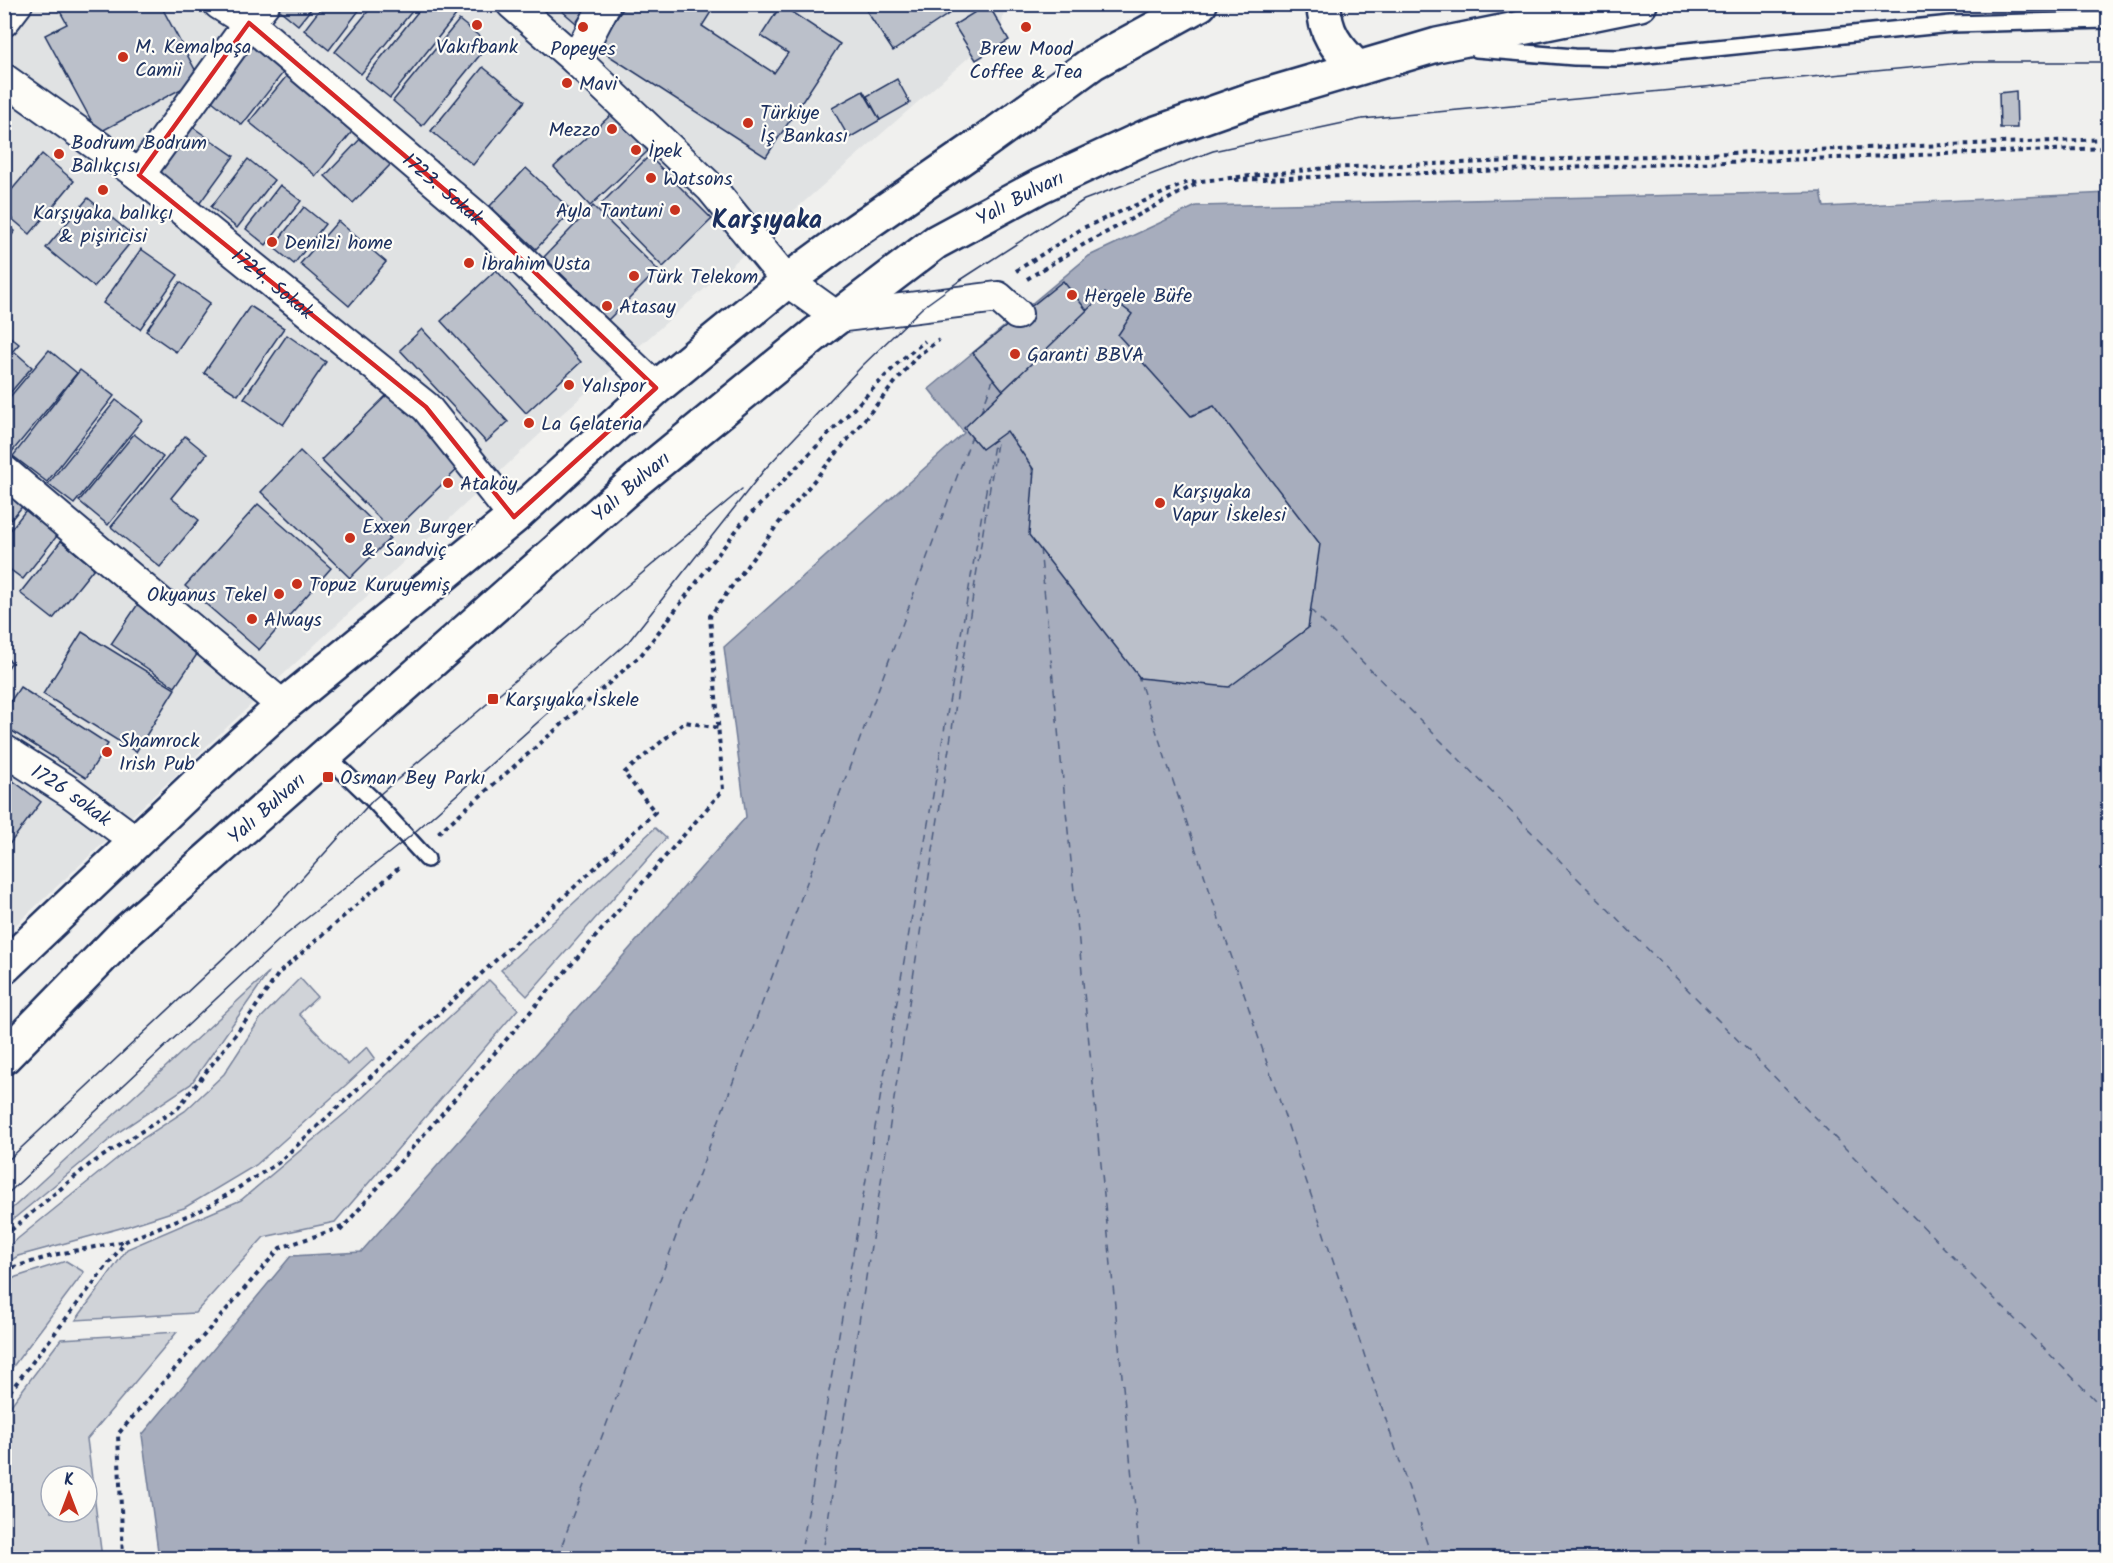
<svg xmlns="http://www.w3.org/2000/svg" width="2113" height="1563" font-family="Kalam,sans-serif">
  <style>
    .built { fill: #e0e2e3 }
    .green { fill: #d0d3d8; stroke: #76819b; stroke-width: 1.5; fill-rule: evenodd }
    .water { fill: #a7adbd; stroke: #6f7b97; stroke-width: 1.5 }
    .lines { fill: none; stroke-linecap: round; stroke-linejoin: round }
    .ferry { stroke: #4c5b7f; stroke-width: 1.5; stroke-dasharray: 8 6; stroke-linecap: butt }
    .building { fill: #bbc0ca; stroke: #1b2f5e; stroke-width: 1.5 }
    .lane-casing { stroke: #1b2f5e; stroke-width: 20 }
    .street-casing { stroke: #1b2f5e; stroke-width: 34 }
    .primary-casing { stroke: #1b2f5e; stroke-width: 38 }
    .path { stroke: #1b2f5e; stroke-width: 4; stroke-dasharray: 4.5 4.5; stroke-linecap: butt }
    .lane { stroke: #fdfcf7; stroke-width: 15 }
    .street { stroke: #fdfcf7; stroke-width: 30 }
    .primary { stroke: #fdfcf7; stroke-width: 33 }
    .tram { stroke: #1b2f5e; stroke-width: 1.5 }
    .marked { fill: none; stroke: #d62828; stroke-width: 4.5; stroke-linejoin: round }
    .poi-dot { fill: #c8321e; stroke: #fdfcf7; stroke-width: 2 }
    .labels { text-anchor: middle; stroke-width: 4.5; stroke-linejoin: round; paint-order: stroke }
    .poi-label { font-size: 20px; fill: #1b2f5e; stroke: #fdfcf7; text-anchor: start }
    .street-label { font-size: 20px; fill: #1b2f5e; stroke: #fdfcf7 }
    .district-label { font-size: 26px; font-weight: bold; fill: #1b2f5e; stroke: #fdfcf7 }
  </style>
  <rect width="100%" height="100%" fill="#f0f0ee"/>
  <filter id="ink" filterUnits="userSpaceOnUse"><feTurbulence type="fractalNoise" baseFrequency=".0167" numOctaves="2"/><feDisplacementMap in="SourceGraphic" scale="12" xChannelSelector="R" yChannelSelector="G"/><feConvolveMatrix kernelMatrix="1 2 1 2 8 2 1 2 1" color-interpolation-filters="sRGB"/></filter>
  <g filter="url(#ink)">
    <path class="built" d="M 5,5 L 1005,5 L 1001,29 L 555,420 L 5,935 Z"/>
    <g class="green">
      <path d="M 655,828 L 666,838 L 527,996 L 501,970 Z"/>
      <path d="M 269,972 L 191,1084 L 120,1131 L 5,1226 L 5,1215 Z"/>
      <path d="M 300,978 L 317,997 L 299,1014 L 348,1065 L 367,1047 L 375,1058 L 346,1085 L 256,1165 L 184,1208 L 128,1226 L 18,1256 L 5,1264 L 5,1249 L 136,1143 L 185,1111 L 224,1074 L 260,1019 Z"/>
      <path d="M 489,980 L 518,1009 L 335,1222 L 264,1237 L 195,1313 L 76,1320 L 127,1249 L 241,1200 L 349,1110 Z"/>
      <path d="M 66,1261 L 84,1272 L 5,1377 L 5,1283 L 16,1277 Z"/>
      <path d="M 177,1332 L 87,1439 L 102,1558 L 5,1558 L 5,1413 L 61,1339 ZM 51,1476 L 87,1476 L 87,1512 L 51,1512 Z"/>
    </g>
    <path class="water" d="M 1821,192 L 1824,207 L 2108,193 L 2108,1558 L 159,1558 L 142,1435 L 291,1256 L 361,1252 L 746,817 L 724,647 L 964,433 L 929,389 L 1089,256 L 1196,206 Z"/>
    <g class="lines">
      <g class="ferry">
        <path d="M 981,412 L 994,377"/>
        <path d="M 1032,467 L 1033,480"/>
        <path d="M 1040,548 L 1140,1558"/>
        <path d="M 1310,609 L 2108,1413"/>
        <path d="M 1137,673 L 1432,1558"/>
        <path d="M 557,1558 L 972,436"/>
        <path d="M 800,1558 L 995,439"/>
        <path d="M 822,1558 L 998,436"/>
      </g>
    </g>
    <g class="building">
      <path d="M 56,4 L 160,4 L 200,79 L 98,133 L 45,35 L 67,24 Z"/>
      <path d="M 276,4 L 315,4 L 298,25 L 275,6 Z"/>
      <path d="M 324,4 L 364,4 L 329,50 L 304,30 Z"/>
      <path d="M 374,4 L 418,4 L 361,74 L 335,52 Z"/>
      <path d="M 424,4 L 444,4 L 456,15 L 390,98 L 365,78 Z"/>
      <path d="M 554,4 L 589,4 L 576,23 Z"/>
      <path d="M 626,4 L 716,4 L 702,26 L 774,73 L 788,53 L 761,36 L 781,5 L 840,44 L 766,157 L 597,48 Z"/>
      <path d="M 862,4 L 945,4 L 950,13 L 893,51 Z"/>
      <path d="M 988,4 L 1009,40 L 976,60 L 954,25 Z"/>
      <path d="M 459,20 L 489,44 L 422,126 L 393,101 Z"/>
      <path d="M 258,33 L 293,60 L 242,125 L 207,97 Z"/>
      <path d="M 483,67 L 525,101 L 473,165 L 431,131 Z"/>
      <path d="M 289,73 L 355,128 L 316,176 L 249,122 Z"/>
      <path d="M 897,79 L 910,103 L 880,120 L 867,96 Z"/>
      <path d="M 4,85 L 21,97 L 4,117 Z"/>
      <path d="M 863,91 L 880,120 L 849,138 L 832,108 Z"/>
      <path d="M 2016,91 L 2017,128 L 2000,128 L 1999,93 Z"/>
      <path d="M 612,114 L 648,151 L 590,206 L 554,167 Z"/>
      <path d="M 191,126 L 234,156 L 197,207 L 155,176 Z"/>
      <path d="M 363,136 L 392,163 L 353,203 L 325,176 Z"/>
      <path d="M 42,154 L 74,181 L 30,234 L 4,212 L 4,199 Z"/>
      <path d="M 649,156 L 712,219 L 663,267 L 601,204 Z"/>
      <path d="M 248,159 L 274,180 L 237,228 L 211,207 Z"/>
      <path d="M 526,168 L 572,211 L 536,249 L 490,206 Z"/>
      <path d="M 280,185 L 301,201 L 266,245 L 246,229 Z"/>
      <path d="M 88,198 L 135,237 L 94,287 L 46,248 Z"/>
      <path d="M 593,206 L 658,270 L 608,320 L 544,257 Z"/>
      <path d="M 304,207 L 325,224 L 294,264 L 273,247 Z"/>
      <path d="M 338,221 L 386,262 L 349,306 L 300,264 Z"/>
      <path d="M 4,222 L 15,231 L 4,245 Z"/>
      <path d="M 141,249 L 178,275 L 140,329 L 103,303 Z"/>
      <path d="M 496,270 L 581,362 L 526,413 L 441,321 Z"/>
      <path d="M 1063,281 L 1184,430 L 1206,412 L 1289,516 L 1268,532 L 1292,562 L 1186,646 L 1163,618 L 1142,635 L 1064,538 L 1099,510 L 973,353 Z"/>
      <path d="M 180,282 L 210,303 L 176,352 L 146,331 Z"/>
      <path d="M 1105,293 L 1132,314 L 1118,335 L 1191,416 L 1214,406 L 1320,544 L 1308,628 L 1229,687 L 1140,678 L 1029,535 L 1034,470 L 1007,431 L 982,449 L 964,428 Z"/>
      <path d="M 250,306 L 284,328 L 238,395 L 204,373 Z"/>
      <path d="M 422,329 L 508,422 L 486,442 L 400,350 Z"/>
      <path d="M 4,332 L 19,344 L 4,361 Z"/>
      <path d="M 287,335 L 326,362 L 283,425 L 244,398 Z"/>
      <path d="M 49,350 L 77,373 L 11,453 L 4,447 L 4,404 Z"/>
      <path d="M 15,352 L 32,367 L 4,400 L 4,365 Z"/>
      <path d="M 80,370 L 114,396 L 47,482 L 13,456 Z"/>
      <path d="M 391,391 L 464,463 L 393,532 L 321,460 Z"/>
      <path d="M 116,400 L 142,420 L 74,504 L 48,484 Z"/>
      <path d="M 134,434 L 163,457 L 108,525 L 79,501 Z"/>
      <path d="M 185,436 L 207,454 L 171,498 L 199,520 L 160,567 L 111,527 Z"/>
      <path d="M 300,451 L 390,538 L 350,578 L 261,492 Z"/>
      <path d="M 4,485 L 26,502 L 4,528 Z"/>
      <path d="M 258,504 L 331,568 L 259,650 L 185,586 Z"/>
      <path d="M 29,506 L 61,531 L 23,579 L 4,565 L 4,538 Z"/>
      <path d="M 61,541 L 94,568 L 53,619 L 20,593 Z"/>
      <path d="M 140,601 L 204,644 L 175,687 L 111,644 Z"/>
      <path d="M 82,632 L 175,689 L 136,752 L 43,694 Z"/>
      <path d="M 4,657 L 12,662 L 4,673 Z"/>
      <path d="M 20,687 L 108,744 L 86,778 L 4,726 L 4,711 Z"/>
      <path d="M 4,774 L 41,802 L 5,850 L 4,850 Z"/>
    </g>
    <g class="lines">
      <g class="lane-casing">
        <g id="lane">
          <path d="M 1476,49 L 1574,57 L 1618,58 L 1951,24 L 2108,20"/>
          <path d="M 327,756 L 373,800 L 427,859"/>
        </g>
      </g>
      <g class="street-casing">
        <g id="street">
          <path id="s1" d="M 219,4 L 249,23 L 479,219 L 656,388"/>
          <path d="M 512,4 L 576,60 L 711,188 L 787,281 L 837,317 L 998,297 L 1017,314"/>
          <path d="M 4,21 L 17,4"/>
          <path d="M 576,60 L 605,4"/>
          <path id="s2" d="M 4,79 L 139,175 L 426,407 L 514,517"/>
          <path d="M 139,175 L 249,23 L 264,4"/>
          <path d="M 4,471 L 283,706"/>
          <path id="s3" d="M 4,750 L 70,792 L 137,842"/>
        </g>
      </g>
      <g class="primary-casing">
        <g id="primary">
          <path d="M 1324,4 C 1324,33 1337,48 1356,67"/>
          <path d="M 4,967 L 199,782 L 283,706 L 514,517 L 656,388 L 787,281 L 851,234 L 980,145 L 1094,62 L 1200,4"/>
          <path id="s4" d="M 4,1057 L 127,931 L 638,479 L 818,332 L 936,242 L 1040,186 L 1148,136 L 1250,100 L 1437,45 L 1640,4"/>
        </g>
      </g>
      <g class="path">
        <path d="M 1235,180 L 2108,148"/>
        <path d="M 1016,271 L 1083,228 L 1186,183 L 1201,181 L 1327,168 L 2108,139"/>
        <path d="M 1027,279 L 1081,246 L 1198,183"/>
        <path d="M 438,833 L 641,655 L 742,523 L 901,360 L 925,341"/>
        <path d="M 340,1231 L 723,790 L 710,616 L 778,524 L 917,356 L 939,340"/>
        <path d="M 4,1236 L 89,1165 L 178,1108 L 251,1014 L 279,973 L 401,866"/>
        <path d="M 4,1270 L 58,1254 L 126,1241"/>
        <path d="M 4,1399 L 126,1241 L 206,1208 L 278,1163 L 655,812 L 624,773 L 685,722 L 719,728"/>
        <path d="M 123,1558 L 118,1434 L 280,1248 L 342,1227"/>
      </g>
      <use href="#lane" class="lane"/>
      <use href="#street" class="street"/>
      <use href="#primary" class="primary"/>
      <g class="tram">
        <path d="M 4,1164 L 265,919 L 373,800 L 742,489"/>
        <path d="M 4,1197 L 278,941 L 408,838 L 629,641 L 765,469 L 862,366 L 923,307 L 959,281 L 1084,200 L 1213,151 L 1362,119 L 1972,62 L 2108,62"/>
      </g>
    </g>
  </g>
  <path class="marked" d="M 249,23 L 479,219 L 656,388 L 514,517 L 426,407 L 139,175 Z"/>
  <g class="poi-dot">
    <circle cx="477" cy="25" r="6"/>
    <circle cx="583" cy="27" r="6"/>
    <circle cx="1026" cy="27" r="6"/>
    <circle cx="123" cy="57" r="6"/>
    <circle cx="567" cy="83" r="6"/>
    <circle cx="748" cy="123" r="6"/>
    <circle cx="612" cy="129" r="6"/>
    <circle cx="636" cy="150" r="6"/>
    <circle cx="59" cy="154" r="6"/>
    <circle cx="651" cy="178" r="6"/>
    <circle cx="103" cy="190" r="6"/>
    <circle cx="675" cy="210" r="6"/>
    <circle cx="272" cy="242" r="6"/>
    <circle cx="469" cy="263" r="6"/>
    <circle cx="634" cy="276" r="6"/>
    <circle cx="1072" cy="295" r="6"/>
    <circle cx="607" cy="306" r="6"/>
    <circle cx="1015" cy="354" r="6"/>
    <circle cx="569" cy="385" r="6"/>
    <circle cx="529" cy="423" r="6"/>
    <circle cx="448" cy="483" r="6"/>
    <circle cx="1160" cy="503" r="6"/>
    <circle cx="350" cy="538" r="6"/>
    <circle cx="297" cy="584" r="6"/>
    <circle cx="279" cy="594" r="6"/>
    <circle cx="252" cy="619" r="6"/>
    <rect x="487" y="693" width="12" height="12" rx="3"/>
    <circle cx="107" cy="752" r="6"/>
    <rect x="322" y="771" width="12" height="12" rx="3"/>
  </g>
  <g class="labels">
    <g class="poi-label">
      <text x="135" y="53">M. Kemalpaşa<tspan x="135" dy="23">Camii</tspan></text>
      <text x="477" y="53" text-anchor="middle">Vakıfbank</text>
      <text x="583" y="55" text-anchor="middle">Popeyes</text>
      <text x="1026" y="55" text-anchor="middle">Brew Mood<tspan x="1026" dy="23">Coffee &amp; Tea</tspan></text>
      <text x="579" y="90">Mavi</text>
      <text x="760" y="119">Türkiye<tspan x="760" dy="23">İş Bankası</tspan></text>
      <text x="600" y="136" text-anchor="end">Mezzo</text>
      <text x="71" y="149">Bodrum Bodrum<tspan x="71" dy="23">Balıkçısı</tspan></text>
      <text x="648" y="157">İpek</text>
      <text x="663" y="185">Watsons</text>
      <text x="663" y="217" text-anchor="end">Ayla Tantuni</text>
      <text x="103" y="219" text-anchor="middle">Karşıyaka balıkçı<tspan x="103" dy="23">&amp; pişiricisi</tspan></text>
      <text x="284" y="249">Denilzi home</text>
      <text x="481" y="270">İbrahim Usta</text>
      <text x="646" y="283">Türk Telekom</text>
      <text x="1084" y="302">Hergele Büfe</text>
      <text x="619" y="313">Atasay</text>
      <text x="1027" y="361">Garanti BBVA</text>
      <text x="581" y="392">Yalıspor</text>
      <text x="541" y="430">La Gelateria</text>
      <text x="460" y="490">Ataköy</text>
      <text x="1172" y="498">Karşıyaka<tspan x="1172" dy="23">Vapur İskelesi</tspan></text>
      <text x="362" y="533">Exxen Burger<tspan x="362" dy="23">&amp; Sandviç</tspan></text>
      <text x="309" y="591">Topuz Kuruyemiş</text>
      <text x="267" y="601" text-anchor="end">Okyanus Tekel</text>
      <text x="264" y="626">Always</text>
      <text x="505" y="706">Karşıyaka İskele</text>
      <text x="119" y="747">Shamrock<tspan x="119" dy="23">Irish Pub</tspan></text>
      <text x="340" y="784">Osman Bey Parkı</text>
    </g>
    <g class="street-label">
      <text dy="7" stroke="none"><textPath href="#s1" startOffset="291">1723. Sokak</textPath></text>
      <text dy="7" stroke="none"><textPath href="#s4" startOffset="1334">Yalı Bulvarı</textPath></text>
      <text dy="7" stroke="none"><textPath href="#s2" startOffset="338">1724. Sokak</textPath></text>
      <text dy="7" stroke="none"><textPath href="#s4" startOffset="848">Yalı Bulvarı</textPath></text>
      <text dy="7" stroke="none"><textPath href="#s3" startOffset="81">1726 sokak</textPath></text>
      <text dy="7" stroke="none"><textPath href="#s4" startOffset="362">Yalı Bulvarı</textPath></text>
    </g>
    <g class="district-label">
      <text x="767" y="228">Karşıyaka</text>
    </g>
  </g>
  <rect width="2113" height="1563" fill="none" stroke="#fdfcf7" stroke-width="24"/>
  <rect x="12" y="12" width="2089" height="1539" fill="none" stroke="#1b2f5e" stroke-width="2" filter="url(#ink)"/>
  <g transform="translate(69 1494)"><circle r="28" fill="#fdfcf7" stroke="#a3aaba" stroke-width="1.5"/>
  <path d="M0-4.5L10 22L0 15L-10 22Z" fill="#c8321e"/>
  <text y="-9" font-size="16" font-weight="bold" text-anchor="middle" fill="#1b2f5e">K</text>
  </g>
</svg>
